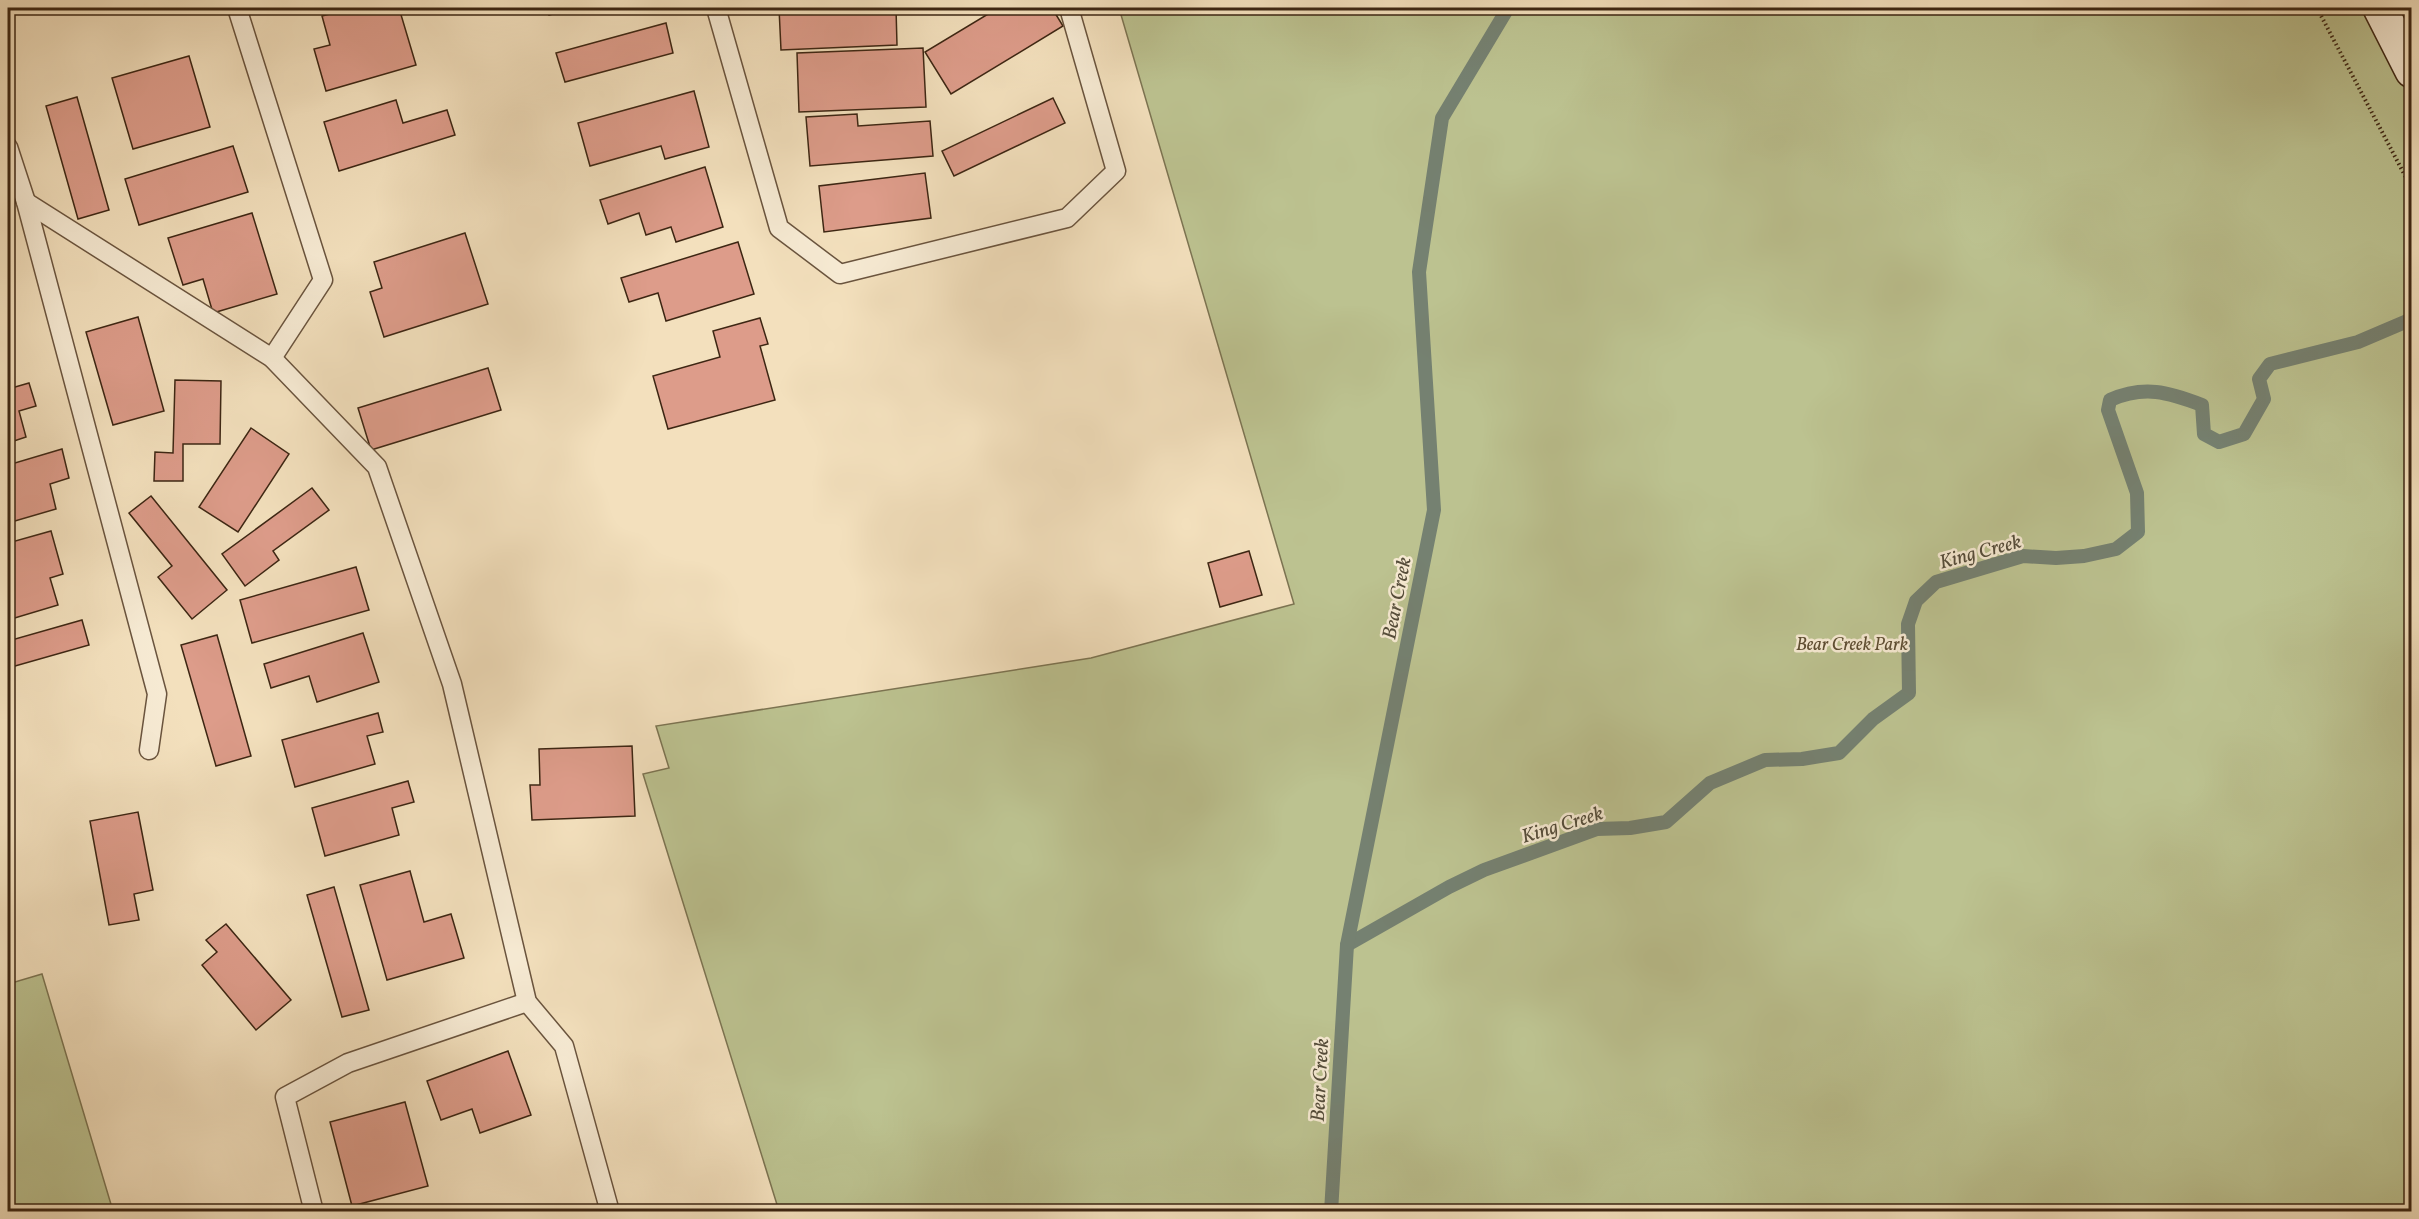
<svg xmlns="http://www.w3.org/2000/svg" width="2419" height="1219" font-family="Vollkorn,serif">
  <style>
    .green { fill: #bcc290; stroke: #7c7452; stroke-width: 1.5 }
    .lines { fill: none; stroke-linecap: round; stroke-linejoin: round }
    .stream { stroke: #758171; stroke-width: 14 }
    .building { fill: #dd9c8a; stroke: #3d2613; stroke-width: 1.5 }
    .service-casing { stroke: #6a543e; stroke-width: 21 }
    .secondary-casing { stroke: #3d2613; stroke-width: 36 }
    .path { stroke: #3d2613; stroke-width: 4; stroke-dasharray: 1.5 3; stroke-linecap: butt }
    .service { stroke: #f7ebd4; stroke-width: 18 }
    .secondary { stroke: #f7ebd4; stroke-width: 33 }
    .labels { text-anchor: middle; stroke-width: 5; stroke-linejoin: round; paint-order: stroke }
    .park-label { font-size: 18px; font-style: italic; fill: #5d4d32; stroke: #f7ebd4 }
    .water-label { font-size: 20px; font-style: italic; fill: #544c3a; stroke: #f7ebd4 }
  </style>
  <rect width="100%" height="100%" fill="#f3e0bd"/>
  <filter id="stains"><feTurbulence type="fractalNoise" baseFrequency=".00333" numOctaves="4"/><feColorMatrix values="0 0 0 0 .2 0 0 0 0 .09 0 0 0 0 .02 0 0 0 .5 -.17"/></filter>
  <radialGradient id="worn" r=".72"><stop offset=".6" stop-color="#630" stop-opacity="0"/><stop offset="1" stop-color="#630" stop-opacity=".3"/></radialGradient>
  <g class="green">
    <path d="M 1119,8 L 2411,8 L 2411,1211 L 779,1211 L 643,774 L 669,768 L 656,726 L 1091,658 L 1294,604 Z"/>
    <path d="M 42,974 L 113,1211 L 8,1211 L 8,984 Z"/>
  </g>
  <g class="lines">
    <g class="stream">
      <path d="M 1347,945 L 1449,887 L 1484,870 L 1597,829 L 1630,828 L 1666,822 L 1710,783 L 1765,760 L 1802,759 L 1839,753 L 1873,719 L 1909,693 L 1908,624 L 1916,601 L 1936,582 L 2023,556 L 2056,558 L 2084,556 L 2116,549 L 2138,532 L 2137,493 L 2108,410 L 2110,400 C 2144,385 2168,392 2202,405 L 2204,434 L 2219,442 L 2244,434 L 2264,399 L 2259,379 L 2270,364 L 2358,342 L 2412,319"/>
      <path d="M 1331,1212 L 1347,945 L 1434,510 L 1419,272 L 1442,118 L 1508,8"/>
    </g>
  </g>
  <g class="building">
    <path d="M 353,8 L 399,8 L 416,65 L 326,91 L 314,49 L 330,45 L 322,16 Z"/>
    <path d="M 547,8 L 576,8 L 549,15 Z"/>
    <path d="M 779,8 L 896,8 L 897,45 L 781,50 Z"/>
    <path d="M 998,8 L 1052,8 L 1063,26 L 951,94 L 925,52 Z"/>
    <path d="M 666,23 L 673,53 L 565,82 L 556,53 Z"/>
    <path d="M 923,48 L 926,107 L 799,112 L 797,53 Z"/>
    <path d="M 189,56 L 210,127 L 133,149 L 112,78 Z"/>
    <path d="M 694,91 L 709,147 L 665,159 L 661,146 L 590,166 L 578,123 Z"/>
    <path d="M 77,97 L 109,210 L 78,219 L 46,106 Z"/>
    <path d="M 1053,98 L 1065,123 L 954,176 L 942,151 Z"/>
    <path d="M 396,100 L 403,123 L 447,110 L 455,135 L 339,171 L 324,122 Z"/>
    <path d="M 857,114 L 858,126 L 930,121 L 933,156 L 810,166 L 806,117 Z"/>
    <path d="M 233,146 L 248,192 L 139,225 L 125,179 Z"/>
    <path d="M 705,167 L 723,227 L 676,242 L 671,227 L 646,235 L 639,213 L 608,224 L 600,200 Z"/>
    <path d="M 925,173 L 931,218 L 824,232 L 819,186 Z"/>
    <path d="M 252,213 L 277,294 L 213,313 L 203,279 L 183,285 L 168,238 Z"/>
    <path d="M 465,233 L 488,304 L 384,337 L 370,292 L 382,288 L 374,262 Z"/>
    <path d="M 738,242 L 754,294 L 666,321 L 658,293 L 629,302 L 621,278 Z"/>
    <path d="M 8,317 L 13,335 L 8,336 Z"/>
    <path d="M 138,317 L 164,411 L 113,425 L 86,332 Z"/>
    <path d="M 760,318 L 768,344 L 760,346 L 775,400 L 668,429 L 653,376 L 720,357 L 713,331 Z"/>
    <path d="M 488,368 L 501,410 L 371,450 L 358,408 Z"/>
    <path d="M 175,380 L 221,381 L 220,444 L 183,444 L 183,481 L 154,481 L 155,452 L 173,453 Z"/>
    <path d="M 29,383 L 36,406 L 19,411 L 26,437 L 8,443 L 8,389 Z"/>
    <path d="M 251,428 L 289,454 L 238,532 L 199,507 Z"/>
    <path d="M 62,449 L 69,478 L 50,484 L 56,509 L 8,523 L 8,465 Z"/>
    <path d="M 312,488 L 329,510 L 273,551 L 279,560 L 245,586 L 222,554 Z"/>
    <path d="M 151,496 L 227,590 L 192,619 L 158,577 L 172,566 L 129,513 Z"/>
    <path d="M 51,531 L 63,574 L 50,578 L 58,605 L 8,620 L 8,543 Z"/>
    <path d="M 1249,551 L 1262,595 L 1220,607 L 1208,563 Z"/>
    <path d="M 356,567 L 369,610 L 252,643 L 240,600 Z"/>
    <path d="M 82,620 L 89,645 L 8,668 L 8,641 Z"/>
    <path d="M 363,633 L 379,682 L 317,702 L 309,676 L 271,688 L 264,664 Z"/>
    <path d="M 217,635 L 251,756 L 216,766 L 181,645 Z"/>
    <path d="M 378,713 L 383,732 L 367,736 L 375,764 L 295,787 L 282,740 Z"/>
    <path d="M 632,746 L 635,816 L 532,820 L 530,785 L 540,785 L 539,749 Z"/>
    <path d="M 408,781 L 414,802 L 392,808 L 399,835 L 325,856 L 312,808 Z"/>
    <path d="M 138,812 L 153,890 L 134,894 L 139,920 L 109,925 L 90,821 Z"/>
    <path d="M 410,871 L 424,922 L 451,914 L 464,958 L 387,980 L 360,885 Z"/>
    <path d="M 334,887 L 369,1010 L 342,1017 L 307,895 Z"/>
    <path d="M 226,924 L 291,1000 L 256,1030 L 202,965 L 217,952 L 206,940 Z"/>
    <path d="M 508,1051 L 531,1115 L 480,1133 L 472,1109 L 441,1120 L 427,1081 Z"/>
    <path d="M 405,1102 L 428,1186 L 352,1206 L 330,1122 Z"/>
  </g>
  <g class="lines">
    <g class="service-casing">
      <g id="service">
        <path d="M 237,8 L 323,280 L 272,358"/>
        <path d="M 716,8 L 779,228 L 840,274 L 1067,218 L 1116,171 L 1069,8"/>
        <path d="M 8,147 L 26,202 L 157,694 L 149,750"/>
        <path d="M 26,202 L 272,358 L 377,467 L 452,684 L 527,1002 L 564,1046 L 610,1212"/>
        <path d="M 314,1212 L 285,1097 L 348,1063 L 527,1002"/>
      </g>
    </g>
    <g class="secondary-casing">
      <path id="secondary" d="M 2380,8 L 2412,71"/>
    </g>
    <path class="path" d="M 2317,8 L 2412,189"/>
    <use href="#service" class="service"/>
    <use href="#secondary" class="secondary"/>
  </g>
  <g class="labels">
    <g class="park-label">
      <text x="1852" y="650">Bear Creek Park</text>
    </g>
    <g class="water-label">
      <text transform="translate(1980 551) rotate(-15)" y="7">King Creek</text>
      <text transform="translate(1396 598) rotate(-79)" y="7">Bear Creek</text>
      <text transform="translate(1562 824) rotate(-17)" y="7">King Creek</text>
      <text transform="translate(1319 1080) rotate(-87)" y="7">Bear Creek</text>
    </g>
  </g>
  <rect width="2419" height="1219" fill="none" stroke="#f3e0bd" stroke-width="30"/>
  <rect x="9" y="9" width="2401" height="1201" fill="none" stroke="#3d2613" stroke-width="3"/>
  <rect x="15" y="15" width="2389" height="1189" fill="none" stroke="#3d2613" stroke-width="1.5"/>
  <rect width="100%" height="100%" filter="url(#stains)"/>
  <rect width="100%" height="100%" fill="url(#worn)"/>
</svg>
